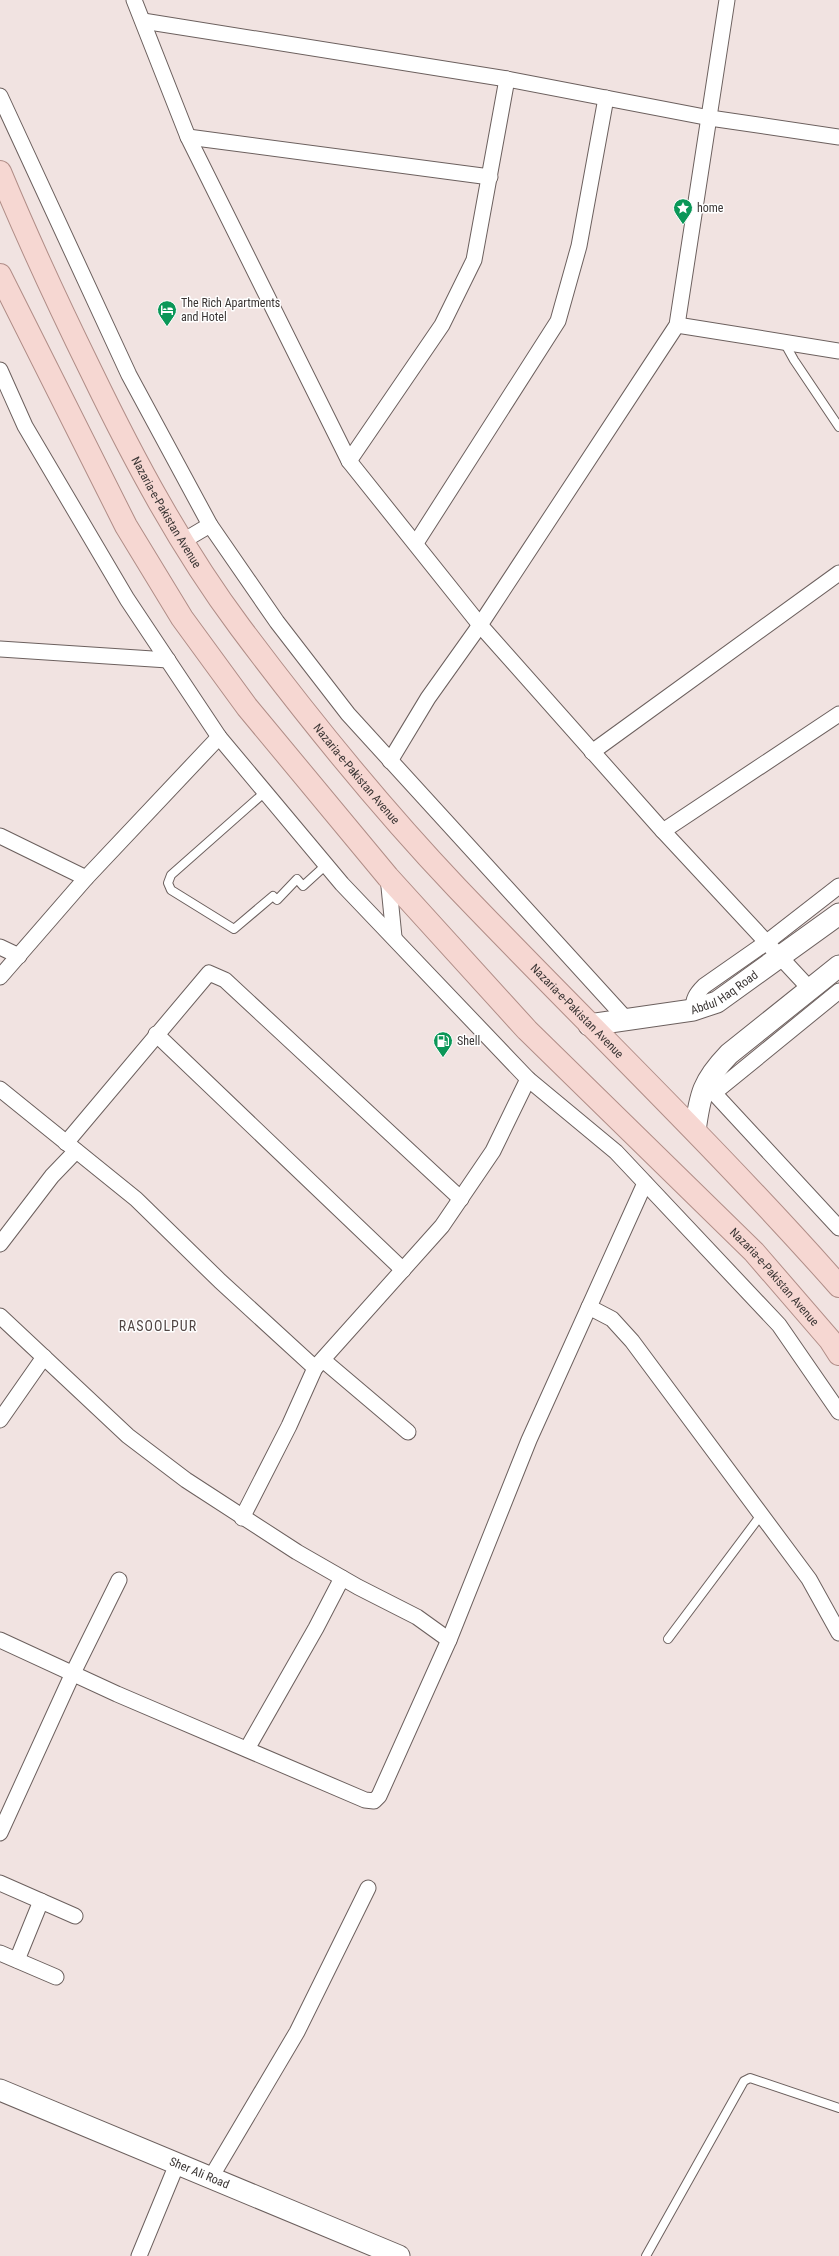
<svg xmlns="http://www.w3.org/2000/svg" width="839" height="2256" font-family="'Roboto Condensed',sans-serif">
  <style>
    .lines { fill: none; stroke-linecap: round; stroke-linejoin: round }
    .lane-casing { stroke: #6c605e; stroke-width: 10 }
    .street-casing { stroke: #6c605e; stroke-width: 17 }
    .secondary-casing { stroke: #6c605e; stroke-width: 23 }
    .primary-casing { stroke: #b08d87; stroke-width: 24 }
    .lane { stroke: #fff; stroke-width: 8 }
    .street { stroke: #fff; stroke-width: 15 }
    .secondary { stroke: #fff; stroke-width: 21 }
    .primary { stroke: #f6d7d2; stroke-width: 22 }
    .labels { text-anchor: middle; stroke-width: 3; stroke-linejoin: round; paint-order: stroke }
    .poi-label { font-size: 12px; fill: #3a3534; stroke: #fff; text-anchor: start }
    .street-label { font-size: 12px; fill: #3a3534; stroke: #fff }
    .quarter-label { font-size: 14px; letter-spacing: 1px; fill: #514543; stroke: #fff }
  </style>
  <rect width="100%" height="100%" fill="#f1e3e1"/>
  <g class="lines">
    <g class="lane-casing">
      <g id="lane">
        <path d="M 784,342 L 794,360 L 839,427"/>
        <path d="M 265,792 L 171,875 L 168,883 L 171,890 L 234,929 L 273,896 L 277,900 L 297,879 L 303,886 L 326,865"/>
        <path d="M 668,1639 L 761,1515"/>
        <path d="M 646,2256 L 744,2081 L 750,2078 L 839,2108"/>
      </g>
    </g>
    <g class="street-casing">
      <g id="street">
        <path d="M 134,0 L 188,137 L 349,461 L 480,625 L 663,831 L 810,989"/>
        <path d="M 143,21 L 507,79 L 710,118 L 839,137"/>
        <path d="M 0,96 L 129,375 L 210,525 L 277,622 L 348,714 L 627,1020"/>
        <path d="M 188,137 L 490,177"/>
        <path d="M 677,325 L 839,351"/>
        <path d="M 0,370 L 25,426 L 127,599 L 219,737 L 342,884 L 528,1079 L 616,1152 L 779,1325 L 839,1412"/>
        <path d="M 349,461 L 442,325 L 474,260 L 507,79"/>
        <path d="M 183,541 L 210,525"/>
        <path d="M 416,543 L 558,321 L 579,246 L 606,98"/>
        <path d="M 0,649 L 168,660"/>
        <path d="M 592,752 L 839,573"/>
        <path d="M 390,761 L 428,698 L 480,625 L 677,325 L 727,0"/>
        <path d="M 663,831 L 839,714"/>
        <path d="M 0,836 L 86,878"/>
        <path d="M 388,877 L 394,937"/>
        <path d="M 0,947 L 19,956"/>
        <path d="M 0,977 L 86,878 L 219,737"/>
        <path d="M 693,1010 C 693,999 696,994 704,986 L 767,942 L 839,886"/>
        <path d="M 156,1034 L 403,1270"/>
        <path d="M 703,1087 L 714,1093 L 839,1228"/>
        <path d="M 0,1089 L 136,1199 L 220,1281 L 315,1368 L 442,1226 L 493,1151 L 528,1079"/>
        <path d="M 714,1093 L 839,991"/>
        <path d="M 66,1143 L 209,973 L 225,980 L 461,1199"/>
        <path d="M 0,1244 L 52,1176 L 76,1151"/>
        <path d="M 589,1307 L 612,1319 L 632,1341 L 809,1579 L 839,1633"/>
        <path d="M 0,1316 L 128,1436 L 186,1480 L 297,1552 L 358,1587 L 417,1617 L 449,1640"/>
        <path d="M 323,1360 L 408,1432"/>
        <path d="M 0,1420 L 44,1357"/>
        <path d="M 242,1518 L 289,1426 L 315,1368"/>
        <path d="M 0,1640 L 117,1694 L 365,1800 L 374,1801 L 379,1796 L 449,1640 L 529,1440 L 645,1183"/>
        <path d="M 247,1749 L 316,1628 L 342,1578"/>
        <path d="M 0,1833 L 73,1673 L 119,1580"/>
        <path d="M 0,1883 L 75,1916"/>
        <path d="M 0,1953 L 56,1977"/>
        <path d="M 17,1960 L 41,1901"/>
        <path d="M 210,2179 L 297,2032 L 368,1888"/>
        <path d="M 139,2256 L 177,2164"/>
      </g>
    </g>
    <g class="secondary-casing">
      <g id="secondary">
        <path id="s1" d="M 589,1025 L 693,1010 L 717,1002 L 839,914"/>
        <path d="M 695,1131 C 700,1094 703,1081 729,1054 L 839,966"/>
        <path id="s2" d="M 0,2090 L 399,2256"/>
      </g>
    </g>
    <g class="primary-casing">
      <g id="primary">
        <path id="s3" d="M 0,172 C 28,239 59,306 91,371 C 134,460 181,548 240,627 C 308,718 380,807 457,888 C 584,1021 717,1148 839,1286"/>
        <path id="s4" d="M 0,275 L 126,526 L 182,618 L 247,707 L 388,877 L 527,1030 L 754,1252 L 830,1340 L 839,1354"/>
      </g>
    </g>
    <use href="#lane" class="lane"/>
    <use href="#street" class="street"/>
    <use href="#secondary" class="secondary"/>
    <use href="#primary" class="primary"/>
  </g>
  <defs>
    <g id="sight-pin" transform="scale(1)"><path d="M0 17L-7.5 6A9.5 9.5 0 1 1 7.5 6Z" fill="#0b9758" stroke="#fff"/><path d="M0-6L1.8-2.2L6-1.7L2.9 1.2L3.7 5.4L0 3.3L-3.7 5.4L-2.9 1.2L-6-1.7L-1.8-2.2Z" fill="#fff"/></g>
    <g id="hotel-pin" transform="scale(1)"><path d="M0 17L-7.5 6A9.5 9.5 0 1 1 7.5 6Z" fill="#0b9758" stroke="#fff"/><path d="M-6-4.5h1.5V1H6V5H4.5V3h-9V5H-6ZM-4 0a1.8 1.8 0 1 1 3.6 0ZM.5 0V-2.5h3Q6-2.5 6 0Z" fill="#fff"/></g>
    <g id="fuel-pin" transform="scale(1)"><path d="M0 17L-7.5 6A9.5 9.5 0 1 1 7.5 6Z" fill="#0b9758" stroke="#fff"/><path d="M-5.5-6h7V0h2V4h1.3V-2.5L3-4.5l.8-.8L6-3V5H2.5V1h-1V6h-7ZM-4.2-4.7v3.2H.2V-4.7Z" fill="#fff"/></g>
  </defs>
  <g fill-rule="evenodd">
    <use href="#sight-pin" x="683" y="208"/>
    <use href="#hotel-pin" x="167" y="310"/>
    <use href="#fuel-pin" x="443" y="1041"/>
  </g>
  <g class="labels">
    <g class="poi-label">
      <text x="697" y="212">home</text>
      <text x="181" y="307">The Rich Apartments<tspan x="181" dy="14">and Hotel</tspan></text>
      <text x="457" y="1045">Shell</text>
    </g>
    <g class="street-label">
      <text dy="4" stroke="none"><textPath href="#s3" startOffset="379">Nazaria-e-Pakistan Avenue</textPath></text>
      <text dy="4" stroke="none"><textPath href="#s3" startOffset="703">Nazaria-e-Pakistan Avenue</textPath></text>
      <text dy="4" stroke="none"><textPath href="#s1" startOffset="141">Abdul Haq Road</textPath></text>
      <text dy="4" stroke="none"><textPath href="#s3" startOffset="1027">Nazaria-e-Pakistan Avenue</textPath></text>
      <text dy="4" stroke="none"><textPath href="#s4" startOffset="1276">Nazaria-e-Pakistan Avenue</textPath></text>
      <text dy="4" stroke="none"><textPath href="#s2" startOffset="216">Sher Ali Road</textPath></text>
    </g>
    <g class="quarter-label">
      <text x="158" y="1331">RASOOLPUR</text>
    </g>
  </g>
</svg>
